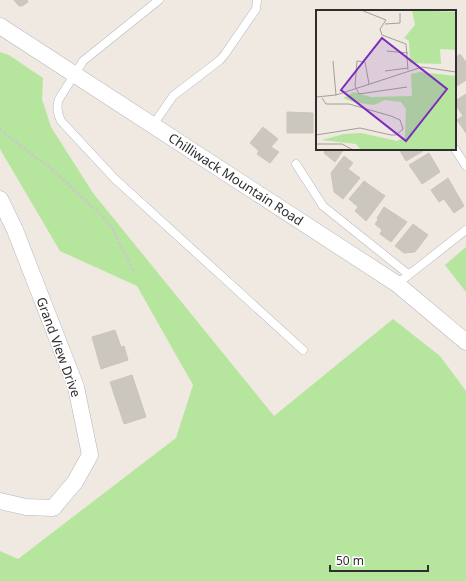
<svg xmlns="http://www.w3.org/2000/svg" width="466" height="581" font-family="'Noto Sans',sans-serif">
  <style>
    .green { fill: #b6e59e }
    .building { fill: #cbc7bf; stroke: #cbc5ba }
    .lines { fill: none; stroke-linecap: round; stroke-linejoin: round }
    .service-casing { stroke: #b4b7c1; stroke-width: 9 }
    .minor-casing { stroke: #b4b7c1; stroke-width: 17 }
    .path { stroke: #c9c9c9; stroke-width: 2.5; stroke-dasharray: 3 2; stroke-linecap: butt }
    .service { stroke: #fff; stroke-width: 8 }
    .minor { stroke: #fff; stroke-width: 16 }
    .labels { text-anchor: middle; stroke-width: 3; stroke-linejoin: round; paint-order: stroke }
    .street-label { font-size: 13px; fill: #2e2e2e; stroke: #fff }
    .inset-road { fill: none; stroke: #a29e99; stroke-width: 1 }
    .view { fill: #7b2cbf; fill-opacity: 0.15; stroke: #7b2cbf; stroke-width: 2 }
    .inset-edge { fill: none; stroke: #2e2e2e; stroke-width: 2 }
  </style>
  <rect width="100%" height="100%" fill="#efe9e1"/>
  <g class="green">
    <path d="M 0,52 L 9,55 L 43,78 L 42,99 L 51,127 L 93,193 L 274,416 L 393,319 L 440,356 L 466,391 L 466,581 L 0,581 L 0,551 L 18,559 L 176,438 L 193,385 L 137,286 L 60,251 L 0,149 Z"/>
    <path d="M 466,247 L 466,292 L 445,265 Z"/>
  </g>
  <g class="building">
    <path d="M 14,0 L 27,0 L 28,2 L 22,6 L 19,6 Z"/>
    <path d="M 460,54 L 466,62 L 466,80 L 457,86 L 455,84 L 455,58 Z"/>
    <path d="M 466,94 L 466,133 L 457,120 L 463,116 L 455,104 L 455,101 Z"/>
    <path d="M 287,112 L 313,113 L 313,133 L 287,133 Z"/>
    <path d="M 263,127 L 278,139 L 271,147 L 279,152 L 270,163 L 257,154 L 259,151 L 250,143 Z"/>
    <path d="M 324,149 L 344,149 L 335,162 L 324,153 L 325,151 Z"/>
    <path d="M 399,149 L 422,149 L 423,151 L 406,161 Z"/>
    <path d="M 429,153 L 440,172 L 422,184 L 409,165 Z"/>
    <path d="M 344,156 L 353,163 L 348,169 L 360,178 L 343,199 L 334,192 L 331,173 Z"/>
    <path d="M 448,178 L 464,206 L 454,213 L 444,199 L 439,202 L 431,190 Z"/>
    <path d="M 364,181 L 385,196 L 366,221 L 355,211 L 358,207 L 349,199 Z"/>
    <path d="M 384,207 L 407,222 L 391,242 L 380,234 L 382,230 L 375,224 L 378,220 L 377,218 Z"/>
    <path d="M 413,224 L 428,235 L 415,252 L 404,253 L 395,246 Z"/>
    <path d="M 115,330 L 121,347 L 124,346 L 128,360 L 101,369 L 92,337 Z"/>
    <path d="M 132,375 L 146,417 L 124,424 L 110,382 Z"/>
  </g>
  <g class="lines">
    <g class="service-casing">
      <g id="service">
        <path d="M 159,0 L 83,61 L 59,99 C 56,107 57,113 61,121 L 115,179 L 303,350"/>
        <path d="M 153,125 L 173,96 L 220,60 L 225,54 L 256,9 L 257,0"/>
        <path d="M 455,149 L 466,166"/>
        <path d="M 296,164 L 323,206 L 408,274"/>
        <path d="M 397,284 L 466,230"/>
      </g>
    </g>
    <g class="minor-casing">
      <g id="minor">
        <path d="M 0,26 L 397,284 L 466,342"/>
        <path d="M 0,199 L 15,230 L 76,387 L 90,455 L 75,482 L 53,508 L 26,507 L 0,501"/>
      </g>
    </g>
    <path class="path" d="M 0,129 L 31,154 L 51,168 L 102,216 L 113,229 L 118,241 L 134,272"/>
    <use href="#service" class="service"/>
    <use href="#minor" class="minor"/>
  </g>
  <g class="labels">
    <g class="street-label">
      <text transform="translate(236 179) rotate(33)" y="5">Chilliwack Mountain Road</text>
      <text transform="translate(59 347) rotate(70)" y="5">Grand View Drive</text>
    </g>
  </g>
  <g transform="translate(316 10)">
    <rect width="140" height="140" fill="#efe9e1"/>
    <path d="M 96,0 L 140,2 L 140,40 L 124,39 L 125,54 L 94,53 L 93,31 L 88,28 L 99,15 ZM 104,62 L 140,66 L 140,140 L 45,140 L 40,134 L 6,130 L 28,124 L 45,123 L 81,131 L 89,127 L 90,99 L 85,92 L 69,90 L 58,95 L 37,92 L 27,88 L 38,82 L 55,87 L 96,86 L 95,64 Z" fill="#b6e59e"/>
    <path class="inset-road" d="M 45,0 L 70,10 L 64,19 L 66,25 L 90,34 L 92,60M 69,14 L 84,13 L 84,3M 71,41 L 92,43M 17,51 L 20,85M 69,61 L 92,58M 53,74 L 49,52 L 41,51 L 39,76 L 43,84 L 91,77M 0,87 L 20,85 L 106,57 L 140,62M 0,125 L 44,118 L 75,125 L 80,125 L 87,119 L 84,110 L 75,106 L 33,94 L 10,94 L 6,88M 0,134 L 26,134 L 37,140"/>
    <path class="view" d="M 66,28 L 131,79 L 90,131 L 25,80 Z"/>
    <rect width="140" height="140" class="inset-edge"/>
  </g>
  <path d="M330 565v6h98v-6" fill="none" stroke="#2e2e2e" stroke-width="2"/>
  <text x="336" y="565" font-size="12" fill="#2e2e2e" stroke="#ffffff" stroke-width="3" paint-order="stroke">50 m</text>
</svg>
